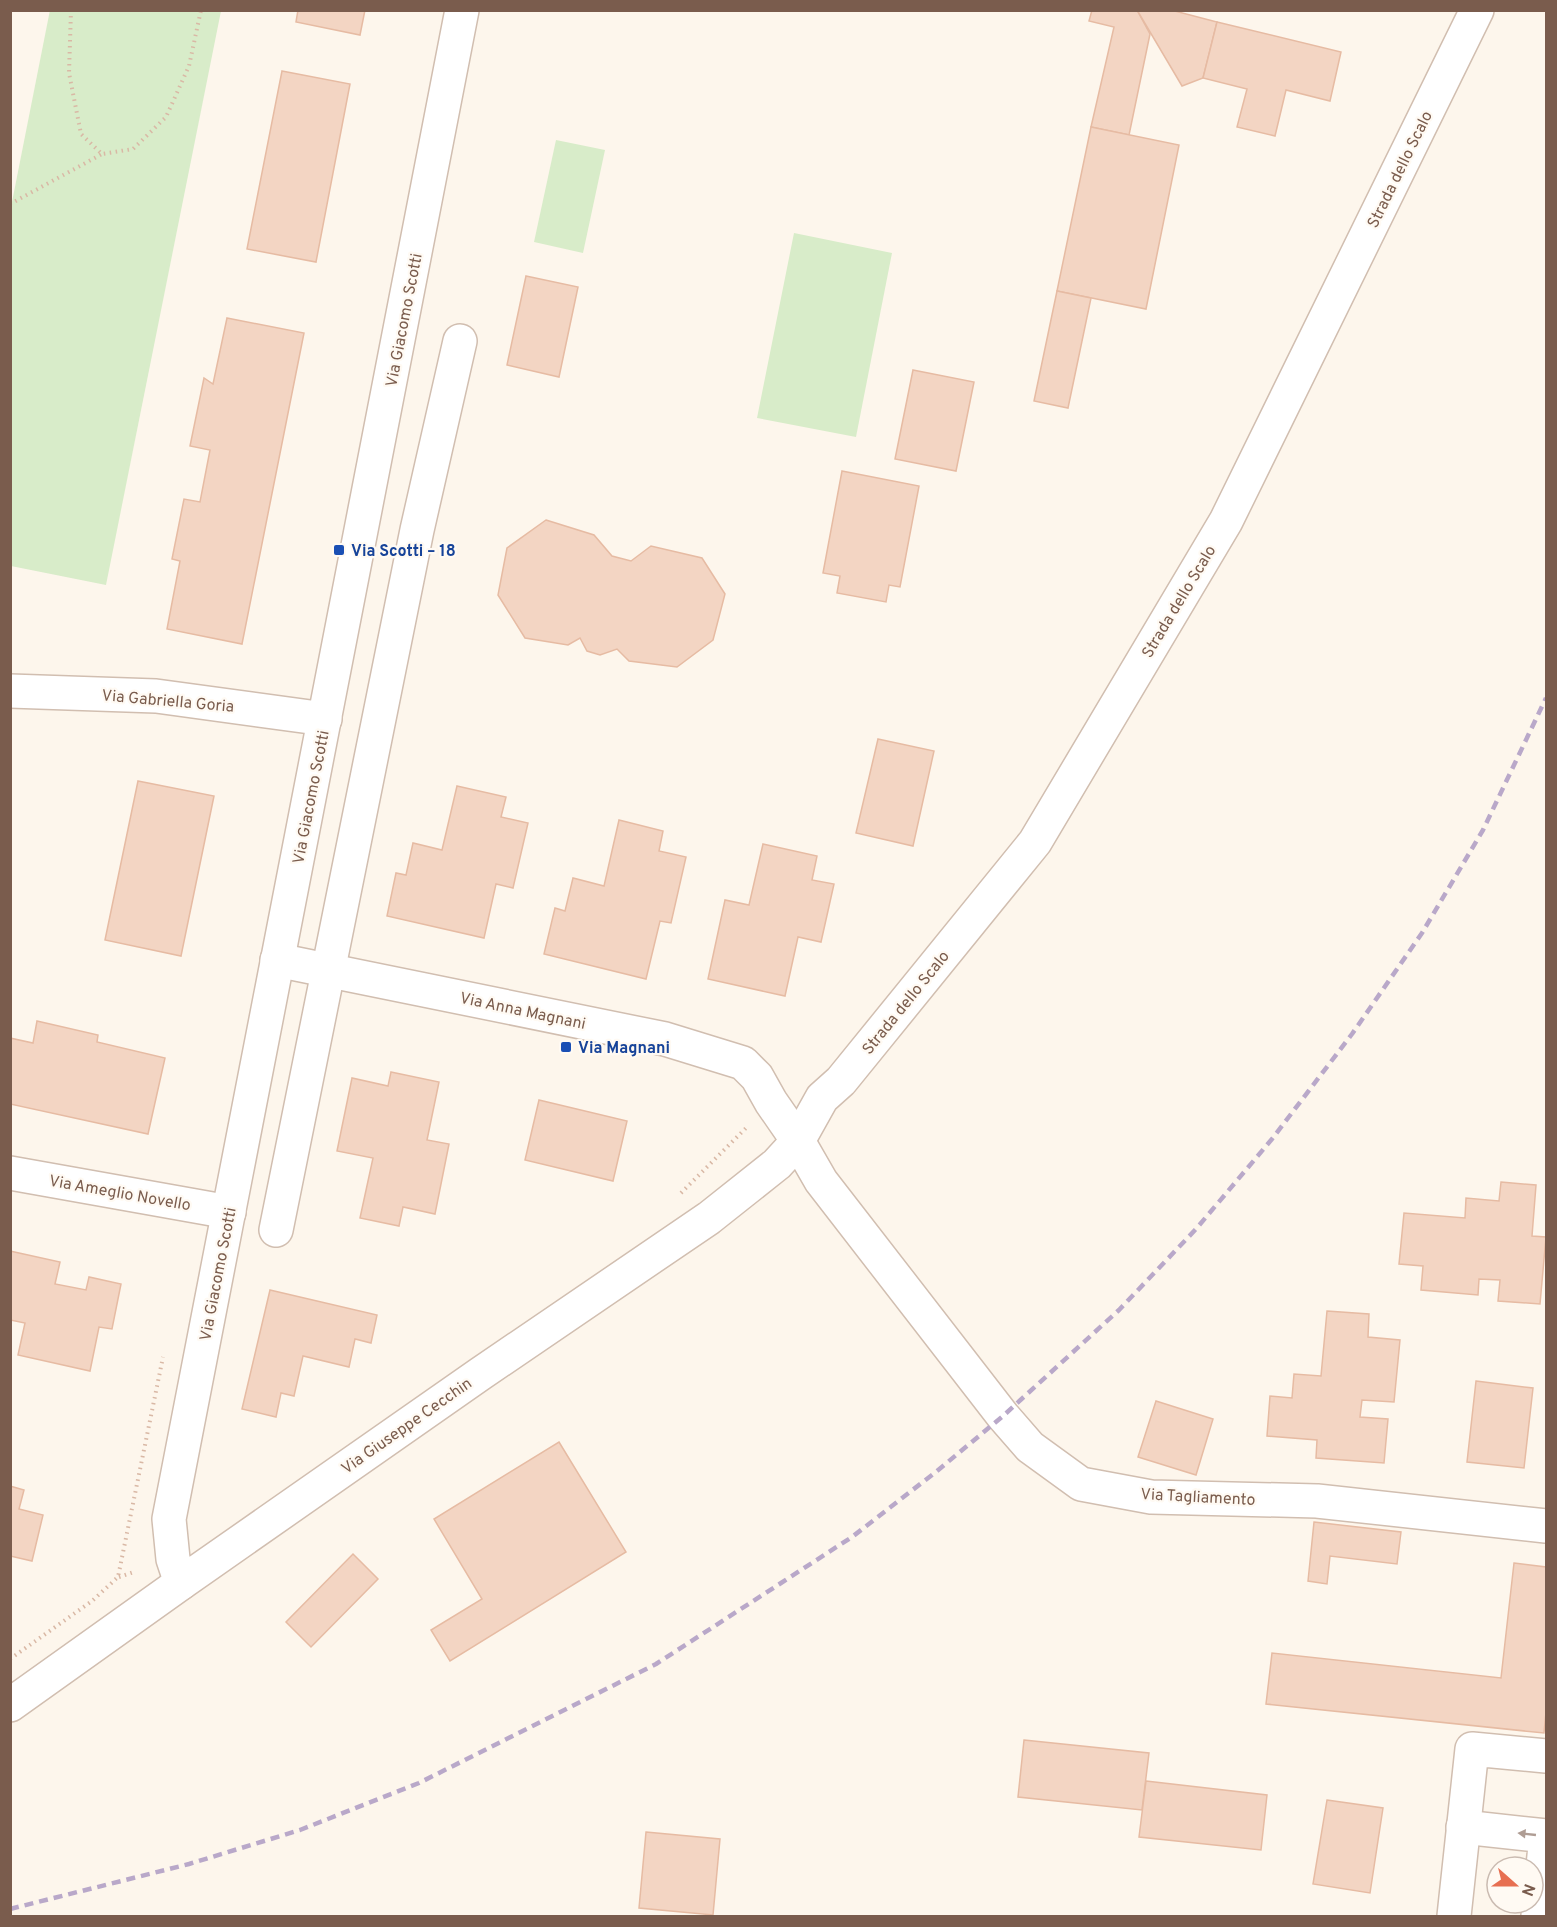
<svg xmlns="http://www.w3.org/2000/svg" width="1557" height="1927" font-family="Overpass,sans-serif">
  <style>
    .green { fill: #d8ecc9 }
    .building { fill: #f3d5c3; stroke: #e6bba3; stroke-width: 1.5 }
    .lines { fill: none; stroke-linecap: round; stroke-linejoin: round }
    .street-casing { stroke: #d1beb0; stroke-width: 36 }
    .path { stroke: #d9b8a5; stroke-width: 4; stroke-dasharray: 1.5 4.5; stroke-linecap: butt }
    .street { stroke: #fff; stroke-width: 33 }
    .rail { stroke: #b9a8c9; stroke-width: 4.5; stroke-dasharray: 9 6; stroke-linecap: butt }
    .oneway { fill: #af9d94 }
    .transit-dot { fill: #1a4fb4; stroke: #fffaf3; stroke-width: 2 }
    .labels { text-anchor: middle; stroke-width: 4.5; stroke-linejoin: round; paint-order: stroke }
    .street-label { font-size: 16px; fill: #7a5c4d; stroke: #fffaf3 }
    .transit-label { font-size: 16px; font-weight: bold; fill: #164399; stroke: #fffaf3; text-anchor: start }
  </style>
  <rect width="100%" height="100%" fill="#fdf6ec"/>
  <g class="green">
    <path d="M 50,10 L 221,11 L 106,585 L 11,566 L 11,207 Z"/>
    <path d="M 556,140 L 605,150 L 583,253 L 534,242 Z"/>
    <path d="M 794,233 L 892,253 L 856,437 L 757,418 Z"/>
  </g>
  <g class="building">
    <path d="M 298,10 L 365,10 L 360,35 L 296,22 Z"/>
    <path d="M 1092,10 L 1137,10 L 1150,34 L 1129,135 L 1091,127 L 1114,27 L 1089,21 Z"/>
    <path d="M 1137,10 L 1171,10 L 1217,22 L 1203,78 L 1182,86 Z"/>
    <path d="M 1217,22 L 1341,52 L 1330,101 L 1286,90 L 1275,136 L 1237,127 L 1247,89 L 1203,78 Z"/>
    <path d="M 282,71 L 350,84 L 316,262 L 247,249 Z"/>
    <path d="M 1091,127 L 1179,145 L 1146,309 L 1057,291 Z"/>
    <path d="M 526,276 L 578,287 L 559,377 L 507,365 Z"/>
    <path d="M 1057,291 L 1091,298 L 1068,408 L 1034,401 Z"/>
    <path d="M 227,318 L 304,333 L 242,644 L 167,629 L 180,561 L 172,559 L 184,499 L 200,502 L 210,450 L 190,446 L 204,378 L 213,384 Z"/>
    <path d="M 913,370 L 974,382 L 956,471 L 895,459 Z"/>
    <path d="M 842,471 L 919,486 L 900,587 L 889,585 L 886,602 L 837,593 L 840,576 L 823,573 Z"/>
    <path d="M 546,520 L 594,535 L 612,556 L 631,561 L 651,546 L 702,558 L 725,594 L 713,640 L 677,667 L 629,661 L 617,649 L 600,655 L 587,651 L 580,638 L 568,645 L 525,638 L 498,595 L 507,548 Z"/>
    <path d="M 878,739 L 934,751 L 913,846 L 856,833 Z"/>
    <path d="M 138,781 L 214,796 L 181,956 L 105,940 Z"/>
    <path d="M 457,786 L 506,797 L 501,817 L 528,823 L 513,888 L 496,884 L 484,938 L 387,916 L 396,873 L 406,875 L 413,843 L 442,850 Z"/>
    <path d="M 619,820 L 663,831 L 659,851 L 686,857 L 671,923 L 660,921 L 646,979 L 544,954 L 555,908 L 565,911 L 573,878 L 604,886 Z"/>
    <path d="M 763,844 L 817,856 L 812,880 L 834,884 L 821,942 L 798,937 L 785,996 L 708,979 L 725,900 L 749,905 Z"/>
    <path d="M 37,1021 L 98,1035 L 97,1042 L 165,1058 L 148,1134 L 10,1104 L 10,1038 L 33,1043 Z"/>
    <path d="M 391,1072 L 439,1082 L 427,1140 L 449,1144 L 435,1214 L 403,1207 L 399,1226 L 360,1218 L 373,1158 L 337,1151 L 352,1078 L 388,1086 Z"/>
    <path d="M 539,1100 L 627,1121 L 613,1181 L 525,1160 Z"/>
    <path d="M 1501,1182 L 1536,1185 L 1532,1236 L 1546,1237 L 1540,1304 L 1498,1301 L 1500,1280 L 1479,1279 L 1478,1295 L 1421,1290 L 1423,1266 L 1399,1264 L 1404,1213 L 1465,1218 L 1466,1198 L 1499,1201 Z"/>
    <path d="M 10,1251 L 60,1262 L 55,1284 L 86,1290 L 89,1277 L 121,1284 L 112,1329 L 99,1327 L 90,1371 L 18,1355 L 25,1323 L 10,1320 Z"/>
    <path d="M 270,1290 L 377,1315 L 371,1343 L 355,1339 L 349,1367 L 303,1356 L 294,1396 L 281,1393 L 276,1417 L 242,1409 Z"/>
    <path d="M 1327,1311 L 1369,1314 L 1368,1337 L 1400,1340 L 1394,1402 L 1362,1400 L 1360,1417 L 1388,1419 L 1384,1463 L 1316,1458 L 1317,1440 L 1267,1436 L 1270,1396 L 1292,1398 L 1294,1374 L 1321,1376 Z"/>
    <path d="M 1476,1381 L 1533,1388 L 1524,1468 L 1467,1462 Z"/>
    <path d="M 1156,1401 L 1213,1419 L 1196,1475 L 1138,1457 Z"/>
    <path d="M 559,1442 L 626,1552 L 450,1661 L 431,1630 L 482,1599 L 434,1519 Z"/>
    <path d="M 10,1486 L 24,1490 L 19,1509 L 43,1515 L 32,1561 L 10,1556 Z"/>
    <path d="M 1314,1522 L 1401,1532 L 1397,1564 L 1330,1556 L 1327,1584 L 1308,1581 Z"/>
    <path d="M 353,1554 L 378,1579 L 311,1647 L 286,1622 Z"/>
    <path d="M 1514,1563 L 1546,1567 L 1546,1712 L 1544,1733 L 1266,1704 L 1272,1653 L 1501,1678 Z"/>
    <path d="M 1024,1740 L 1149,1753 L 1142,1810 L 1018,1797 Z"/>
    <path d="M 1146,1781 L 1267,1795 L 1261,1850 L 1139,1837 Z"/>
    <path d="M 1327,1800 L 1383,1808 L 1370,1893 L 1313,1884 Z"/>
    <path d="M 646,1832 L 720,1839 L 713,1915 L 639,1908 Z"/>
  </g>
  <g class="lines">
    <g class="street-casing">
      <g id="street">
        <path d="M 10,691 L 156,696 L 325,719"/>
        <path d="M 277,960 L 665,1039 L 743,1063 L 757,1077 L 771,1102 L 798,1141 L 821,1181 L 1003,1416 L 1030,1447 L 1081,1484 L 1151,1497 L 1317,1501 L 1546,1526"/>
        <path d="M 10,1173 L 229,1212"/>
        <path d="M 276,1230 L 417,530 L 460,341"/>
        <path d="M 181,1583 L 173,1559 L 169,1519 L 462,10"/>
        <path d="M 10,1705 L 181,1583 L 480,1374 L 709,1218 L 777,1164 L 798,1141 L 822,1098 L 841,1081 L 1035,842 L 1226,521 L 1477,10"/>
        <path d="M 1463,1827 L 1546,1836 L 1538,1916"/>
        <path d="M 1454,1916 L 1472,1749 L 1546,1756"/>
      </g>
    </g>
    <g class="path">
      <path d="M 71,10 L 69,73 L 81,134 L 102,154 L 133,149 L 166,117 L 189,66 L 201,10"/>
      <path d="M 10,204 L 102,154"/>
      <path d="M 681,1193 L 748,1126"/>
      <path d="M 119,1577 L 134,1572"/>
      <path d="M 10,1659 L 92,1601 L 118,1577 L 163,1357"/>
    </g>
    <use href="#street" class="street"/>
    <path class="rail" d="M 10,1909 L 189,1864 L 300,1830 L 419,1783 L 656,1664 L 852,1537 L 937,1471 L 1003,1416 L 1119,1310 L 1196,1229 L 1272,1139 L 1352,1034 L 1422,933 L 1483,830 L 1546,698"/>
  </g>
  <defs><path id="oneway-solid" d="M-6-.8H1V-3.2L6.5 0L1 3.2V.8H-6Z" transform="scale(1.5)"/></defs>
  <use class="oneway" href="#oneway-solid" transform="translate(1527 1834) rotate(-174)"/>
  <g class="transit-dot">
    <rect x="333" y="544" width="12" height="12" rx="3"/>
    <rect x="560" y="1041" width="12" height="12" rx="3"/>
  </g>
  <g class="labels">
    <g class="street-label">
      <text transform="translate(1399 169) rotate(-64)" y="6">Strada dello Scalo</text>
      <text transform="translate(403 320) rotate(-79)" y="6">Via Giacomo Scotti</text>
      <text transform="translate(1178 601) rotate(-59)" y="6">Strada dello Scalo</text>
      <text transform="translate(168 700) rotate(5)" y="6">Via Gabriella Goria</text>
      <text transform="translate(310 797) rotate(-79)" y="6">Via Giacomo Scotti</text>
      <text transform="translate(905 1002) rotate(-51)" y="6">Strada dello Scalo</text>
      <text transform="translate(523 1010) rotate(12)" y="6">Via Anna Magnani</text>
      <text transform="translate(120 1192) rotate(10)" y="6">Via Ameglio Novello</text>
      <text transform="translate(217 1274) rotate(-79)" y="6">Via Giacomo Scotti</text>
      <text transform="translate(406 1425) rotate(-35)" y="6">Via Giuseppe Cecchin</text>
      <text transform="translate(1198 1496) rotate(3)" y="6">Via Tagliamento</text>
    </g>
    <g class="transit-label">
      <text x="351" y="556">Via Scotti – 18</text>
      <text x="578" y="1053">Via Magnani</text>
    </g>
  </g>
  <rect width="1557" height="1927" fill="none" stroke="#7a5c4d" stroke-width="24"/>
  <g transform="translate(1515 1885) rotate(111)"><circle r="28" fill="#fffaf3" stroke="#cabbb1" stroke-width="1.5"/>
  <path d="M0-4.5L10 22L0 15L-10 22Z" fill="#e76f51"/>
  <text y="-9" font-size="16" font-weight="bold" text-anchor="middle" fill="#7a5c4d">N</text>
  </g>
</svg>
